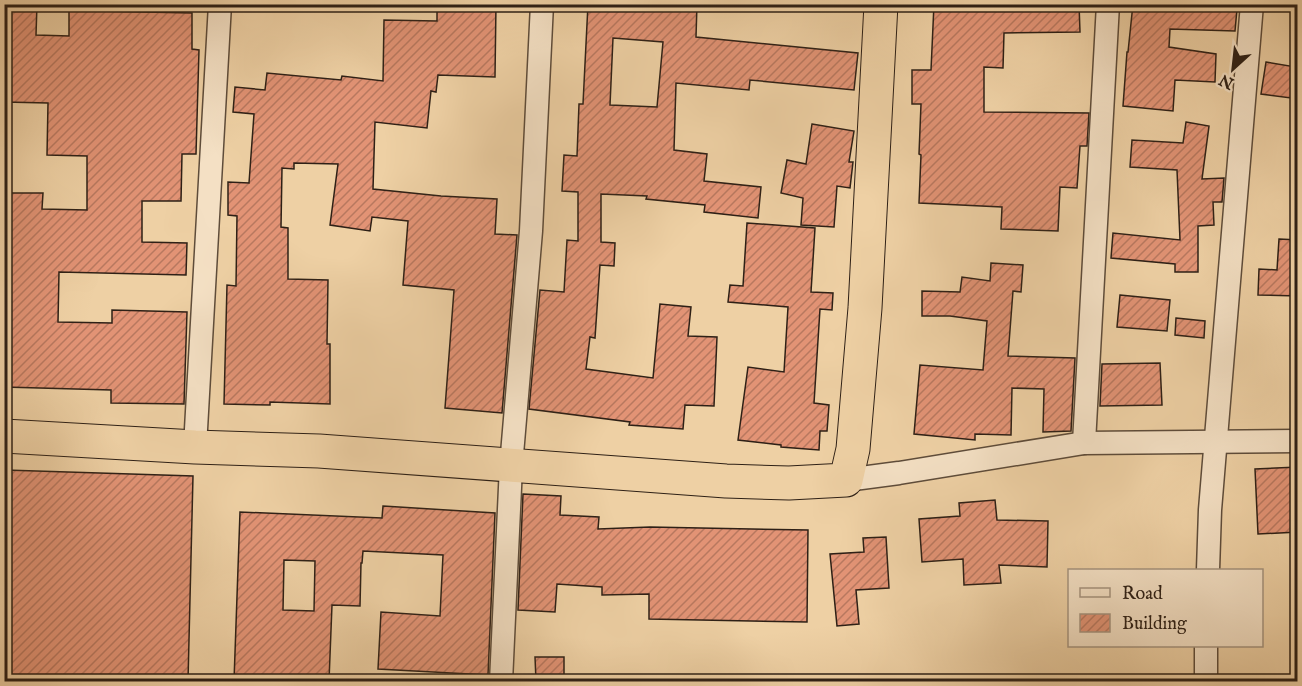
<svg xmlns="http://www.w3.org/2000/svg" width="1302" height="686" font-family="'IM FELL English',serif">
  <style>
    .building { fill: url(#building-hatch); stroke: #2e2016; stroke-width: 1.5; fill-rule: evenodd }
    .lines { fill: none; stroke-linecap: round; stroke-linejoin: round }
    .minor-casing { stroke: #5e4c3a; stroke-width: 25 }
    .trunk-casing { stroke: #2e2016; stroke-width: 35 }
    .minor { stroke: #f4e0c4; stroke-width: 22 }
    .trunk { stroke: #eed0a4; stroke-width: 33 }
  </style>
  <defs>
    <pattern id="building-hatch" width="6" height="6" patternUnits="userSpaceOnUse" patternTransform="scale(1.5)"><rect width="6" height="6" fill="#e29375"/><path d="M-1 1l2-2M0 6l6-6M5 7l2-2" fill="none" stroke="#b8785f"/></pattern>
  </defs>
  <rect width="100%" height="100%" fill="#eed0a4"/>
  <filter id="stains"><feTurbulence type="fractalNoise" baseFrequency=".00333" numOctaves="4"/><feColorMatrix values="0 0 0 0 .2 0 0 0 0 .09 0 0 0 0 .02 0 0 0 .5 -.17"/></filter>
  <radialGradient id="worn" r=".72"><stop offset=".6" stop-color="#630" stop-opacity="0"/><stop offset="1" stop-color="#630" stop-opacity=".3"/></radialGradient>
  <g class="building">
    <path d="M 4,4 L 37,4 L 36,35 L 69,36 L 69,4 L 95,4 L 95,11 L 192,13 L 192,49 L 199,50 L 196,154 L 182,154 L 181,201 L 142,201 L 142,242 L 187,243 L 186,275 L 59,272 L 58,322 L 112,323 L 112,310 L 187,312 L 184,404 L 111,403 L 111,390 L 4,387 L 4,193 L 43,193 L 42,209 L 87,210 L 87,156 L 47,155 L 48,103 L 4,102 Z"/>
    <path d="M 437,4 L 496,4 L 495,77 L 438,75 L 436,92 L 431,91 L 427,128 L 375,122 L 373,189 L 441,196 L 497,199 L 495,234 L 517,235 L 502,413 L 445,408 L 454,290 L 403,285 L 408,221 L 372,217 L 370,231 L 330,225 L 338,164 L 294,163 L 294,169 L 282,168 L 281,227 L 288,228 L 288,279 L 328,280 L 327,344 L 330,344 L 330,404 L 270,402 L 270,405 L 224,404 L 227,285 L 236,286 L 237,216 L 228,215 L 228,182 L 249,183 L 254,114 L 233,112 L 235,87 L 265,90 L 267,73 L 341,80 L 342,76 L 383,81 L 384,20 L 437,21 Z"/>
    <path d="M 588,4 L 697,4 L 696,37 L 858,53 L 854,90 L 750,80 L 749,90 L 676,83 L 674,150 L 707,154 L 704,181 L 761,187 L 758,218 L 704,212 L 705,205 L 646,199 L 647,196 L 601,194 L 601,242 L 615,243 L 614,266 L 600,265 L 595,338 L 590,337 L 586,369 L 653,378 L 660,304 L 691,307 L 688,336 L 717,337 L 714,406 L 685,405 L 683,429 L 629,425 L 630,422 L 529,409 L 540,290 L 564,292 L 567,240 L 578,241 L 578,192 L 562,191 L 564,155 L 577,156 L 579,104 L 583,104 ZM 613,38 L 663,42 L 657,107 L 610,105 Z"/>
    <path d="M 934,4 L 1079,4 L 1080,32 L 1004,33 L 1003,68 L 984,67 L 984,112 L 1089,113 L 1087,146 L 1080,146 L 1077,188 L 1060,187 L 1058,231 L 1001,229 L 1002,207 L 919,203 L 921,155 L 919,154 L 921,104 L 912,104 L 912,70 L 931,70 Z"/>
    <path d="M 1133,4 L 1209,4 L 1209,6 L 1237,9 L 1235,31 L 1170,29 L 1169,47 L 1216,54 L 1215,82 L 1175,80 L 1173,111 L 1123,106 L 1127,52 L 1128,52 Z"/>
    <path d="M 1266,62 L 1296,67 L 1291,98 L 1261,94 Z"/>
    <path d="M 1186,122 L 1209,126 L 1202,179 L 1224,178 L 1222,202 L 1213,202 L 1214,225 L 1198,226 L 1198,272 L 1175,272 L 1175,264 L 1111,258 L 1113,233 L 1180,240 L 1177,170 L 1130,167 L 1132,140 L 1183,143 Z"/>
    <path d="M 812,124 L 854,131 L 849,162 L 853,162 L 850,188 L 837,186 L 834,227 L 801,225 L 803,198 L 781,193 L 787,160 L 806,164 Z"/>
    <path d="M 747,223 L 815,228 L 811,292 L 833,293 L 832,310 L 820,309 L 814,403 L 829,405 L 827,431 L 820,431 L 819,450 L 781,447 L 781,445 L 738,440 L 748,367 L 784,372 L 788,307 L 728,302 L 730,285 L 743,286 Z"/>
    <path d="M 1279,239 L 1298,240 L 1298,296 L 1258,295 L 1259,269 L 1277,270 Z"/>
    <path d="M 991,263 L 1023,265 L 1021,292 L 1013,291 L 1008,356 L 1075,358 L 1071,431 L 1043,432 L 1044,389 L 1012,388 L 1011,435 L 975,434 L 975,440 L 914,434 L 920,365 L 983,370 L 987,321 L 950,316 L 922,316 L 922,291 L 960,292 L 962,277 L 990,281 Z"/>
    <path d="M 1120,295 L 1170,300 L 1167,331 L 1117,327 Z"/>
    <path d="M 1176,318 L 1205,321 L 1204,338 L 1175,335 Z"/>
    <path d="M 1160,363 L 1162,405 L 1100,406 L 1102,364 Z"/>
    <path d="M 1298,467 L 1298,532 L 1258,534 L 1255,469 Z"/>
    <path d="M 5,470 L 193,476 L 188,681 L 4,681 Z"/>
    <path d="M 523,494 L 561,496 L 560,515 L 599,517 L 598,529 L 650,527 L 808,530 L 807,622 L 649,619 L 649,594 L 602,595 L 602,587 L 557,584 L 555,612 L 518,610 Z"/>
    <path d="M 995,500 L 997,520 L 1048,521 L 1047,567 L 999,565 L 1001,583 L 964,585 L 963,559 L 922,562 L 919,519 L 960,516 L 959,503 Z"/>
    <path d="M 383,506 L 495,513 L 488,675 L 378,669 L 381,612 L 440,616 L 443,555 L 363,551 L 362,563 L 361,563 L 360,606 L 332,605 L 329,681 L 234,681 L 240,512 L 382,518 ZM 284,560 L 315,561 L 314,611 L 283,610 Z"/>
    <path d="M 886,537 L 889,588 L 856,590 L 859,624 L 837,626 L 830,554 L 864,552 L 863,538 Z"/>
    <path d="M 535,657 L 564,657 L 564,681 L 536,681 Z"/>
  </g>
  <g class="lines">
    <g class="minor-casing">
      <g id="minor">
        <path d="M 1084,443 L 1108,4"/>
        <path d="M 195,447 L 220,4"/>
        <path d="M 846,480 L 899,473 L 1084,443 L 1298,441"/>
        <path d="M 1208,570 L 1210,510 L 1252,4"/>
        <path d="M 501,682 L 511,466 L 531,231 L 542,4"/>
        <path d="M 1206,682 L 1206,646"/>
      </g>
    </g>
    <g class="trunk-casing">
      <path id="trunk" d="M 4,436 L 195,447 L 319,451 L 726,481 L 789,483 L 846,480 L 853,449 L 865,308 L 881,4"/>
    </g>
    <use href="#minor" class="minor"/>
    <use href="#trunk" class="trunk"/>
  </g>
  <rect width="1302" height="686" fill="none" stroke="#eed0a4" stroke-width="24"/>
  <rect x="6" y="6" width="1290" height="674" fill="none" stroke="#2e2016" stroke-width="3"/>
  <rect x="12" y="12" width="1278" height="662" fill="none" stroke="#2e2016" stroke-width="1.5"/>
  <rect x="1068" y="569" width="195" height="78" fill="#f4e0c4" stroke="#a5937e" stroke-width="1.5"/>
  <rect x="1080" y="588" width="30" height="9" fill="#f4e0c4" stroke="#a5937e" stroke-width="1.5"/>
  <text x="1122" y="599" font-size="18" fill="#2e2016">Road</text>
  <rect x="1080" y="614" width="30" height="18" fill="url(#building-hatch)" stroke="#a5937e" stroke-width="1.5"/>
  <text x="1122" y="629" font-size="18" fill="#2e2016">Building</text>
  <g transform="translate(1233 69) rotate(207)" stroke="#f4e0c4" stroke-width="4.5" paint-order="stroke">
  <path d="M0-4.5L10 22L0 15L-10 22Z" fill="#2e2016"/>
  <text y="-9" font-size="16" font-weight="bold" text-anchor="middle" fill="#2e2016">N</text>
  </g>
  <rect width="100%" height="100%" filter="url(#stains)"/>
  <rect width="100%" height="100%" fill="url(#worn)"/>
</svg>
